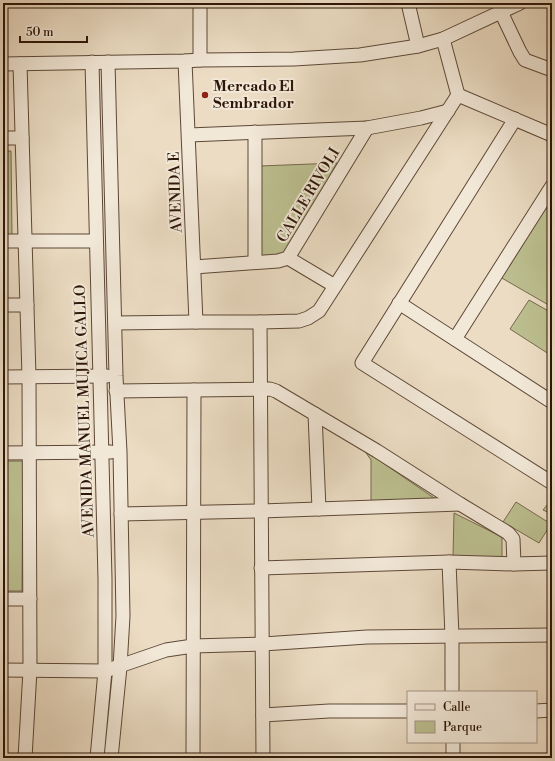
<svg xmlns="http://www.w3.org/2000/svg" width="555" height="761" font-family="'Libre Bodoni',serif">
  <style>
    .green { fill: #bcbf90; stroke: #756a4c }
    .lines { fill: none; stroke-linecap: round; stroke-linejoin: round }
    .minor-casing { stroke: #5d4837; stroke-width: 15 }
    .minor { stroke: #f2e8d8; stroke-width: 13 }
    .poi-dot { fill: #8f2418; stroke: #f2e8d8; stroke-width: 1.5 }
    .labels { text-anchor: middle; stroke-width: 4; stroke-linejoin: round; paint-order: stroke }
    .poi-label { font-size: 15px; font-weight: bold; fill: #2e1608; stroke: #f2e8d8; text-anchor: start }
    .street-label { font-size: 15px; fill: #2e1608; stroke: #f2e8d8 }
  </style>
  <rect width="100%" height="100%" fill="#ebdcc3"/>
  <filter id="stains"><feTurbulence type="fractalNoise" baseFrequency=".005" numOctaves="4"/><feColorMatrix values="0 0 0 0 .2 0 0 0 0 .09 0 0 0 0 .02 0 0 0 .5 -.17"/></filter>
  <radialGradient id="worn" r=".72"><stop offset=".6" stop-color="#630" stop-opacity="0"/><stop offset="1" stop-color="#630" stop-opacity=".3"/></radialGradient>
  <g class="green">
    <path d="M 3,151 L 11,151 L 12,236 L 3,236 Z"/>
    <path d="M 337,163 L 288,250 L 277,257 L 260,257 L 260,166 Z"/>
    <path d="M 545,208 L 552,212 L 552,307 L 500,277 Z"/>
    <path d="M 529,300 L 552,313 L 552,356 L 510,329 Z"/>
    <path d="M 364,450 L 440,502 L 371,503 L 371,460 Z"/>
    <path d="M 3,461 L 23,461 L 22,591 L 3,591 Z"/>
    <path d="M 552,499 L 552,514 L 543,510 Z"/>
    <path d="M 516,502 L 551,524 L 539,543 L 503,522 Z"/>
    <path d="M 454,513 L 502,537 L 502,558 L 453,557 Z"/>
  </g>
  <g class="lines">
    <g class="minor-casing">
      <g id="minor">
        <path d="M 408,3 L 418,46"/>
        <path d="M 501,12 L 520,52 L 525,60 L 552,70"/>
        <path d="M 200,60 L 200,3"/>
        <path d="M 185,61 L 196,322"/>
        <path d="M 92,62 L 105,579 L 105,671 L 97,758"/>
        <path d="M 108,62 L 116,376 L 120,452 L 123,616 L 120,667 L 111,758"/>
        <path d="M 3,64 L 185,61 L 200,60 L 294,59 L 360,55 L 418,46 L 443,39 L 520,3"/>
        <path d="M 20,64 L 29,377 L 30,670 L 25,758"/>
        <path d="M 458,95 L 552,135"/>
        <path d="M 515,119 L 362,363 L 552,483"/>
        <path d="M 255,132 L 255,262"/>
        <path d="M 189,135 L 367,128 L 421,118 L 448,111"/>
        <path d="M 3,138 L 22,138"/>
        <path d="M 3,241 L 95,241"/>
        <path d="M 288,258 L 335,286"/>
        <path d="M 194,267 L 278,261 L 288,258 L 367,128"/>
        <path d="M 399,303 L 552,402"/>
        <path d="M 3,305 L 27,305"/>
        <path d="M 260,322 L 263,758"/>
        <path d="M 115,323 L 196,322 L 260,322 L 299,321 L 308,318 L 319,311 L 458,95 L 443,39"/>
        <path d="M 455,339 L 552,186"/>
        <path d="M 3,377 L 107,376"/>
        <path d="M 116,391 L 270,389 L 276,391 L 377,451 L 460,504 L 508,533 L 513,539 L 514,564"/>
        <path d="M 315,414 L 319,509"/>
        <path d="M 3,453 L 111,452"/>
        <path d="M 121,514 L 261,511 L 460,504"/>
        <path d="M 449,562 L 452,636 L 452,692"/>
        <path d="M 261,568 L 449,562 L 514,564 L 552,563"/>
        <path d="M 3,599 L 30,599"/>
        <path d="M 3,670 L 105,671 L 166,650 L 193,646 L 263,644 L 367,637 L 552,635"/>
        <path d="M 536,711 L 552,710"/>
        <path d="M 263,715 L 329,711 L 408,711"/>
        <path d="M 453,742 L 453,758"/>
        <path d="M 193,758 L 194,390"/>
      </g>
    </g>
    <use href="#minor" class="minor"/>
  </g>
  <circle class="poi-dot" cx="205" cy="95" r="4"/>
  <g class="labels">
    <g class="poi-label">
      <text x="213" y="91">Mercado El<tspan x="213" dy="17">Sembrador</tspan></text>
    </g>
    <g class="street-label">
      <text transform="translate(175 192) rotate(-92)" y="5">AVENIDA E</text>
      <text transform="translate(308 195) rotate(-59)" y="5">CALLE RIVOLI</text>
      <text transform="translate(84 411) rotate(-92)" y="5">AVENIDA MANUEL MUJICA GALLO</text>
    </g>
  </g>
  <rect width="555" height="761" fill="none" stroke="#ebdcc3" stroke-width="16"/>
  <rect x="4" y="4" width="547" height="753" fill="none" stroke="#2e1608" stroke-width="2"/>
  <rect x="8" y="8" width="539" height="745" fill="none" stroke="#2e1608"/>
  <rect x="407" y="691" width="130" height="52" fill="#f2e8d8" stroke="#a49485"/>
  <rect x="415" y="704" width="20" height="6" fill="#f2e8d8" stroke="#a49485"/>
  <text x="443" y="711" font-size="12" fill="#2e1608">Calle</text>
  <rect x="415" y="721" width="20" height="12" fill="#bcbf90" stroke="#a49485"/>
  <text x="443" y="731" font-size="12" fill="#2e1608">Parque</text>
  <path d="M20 36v6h67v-6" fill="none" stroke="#2e1608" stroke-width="2"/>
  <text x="26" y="36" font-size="12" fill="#2e1608" stroke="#f2e8d8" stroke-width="3" paint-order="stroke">50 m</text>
  <rect width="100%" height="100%" filter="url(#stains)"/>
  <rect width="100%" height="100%" fill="url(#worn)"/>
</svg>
